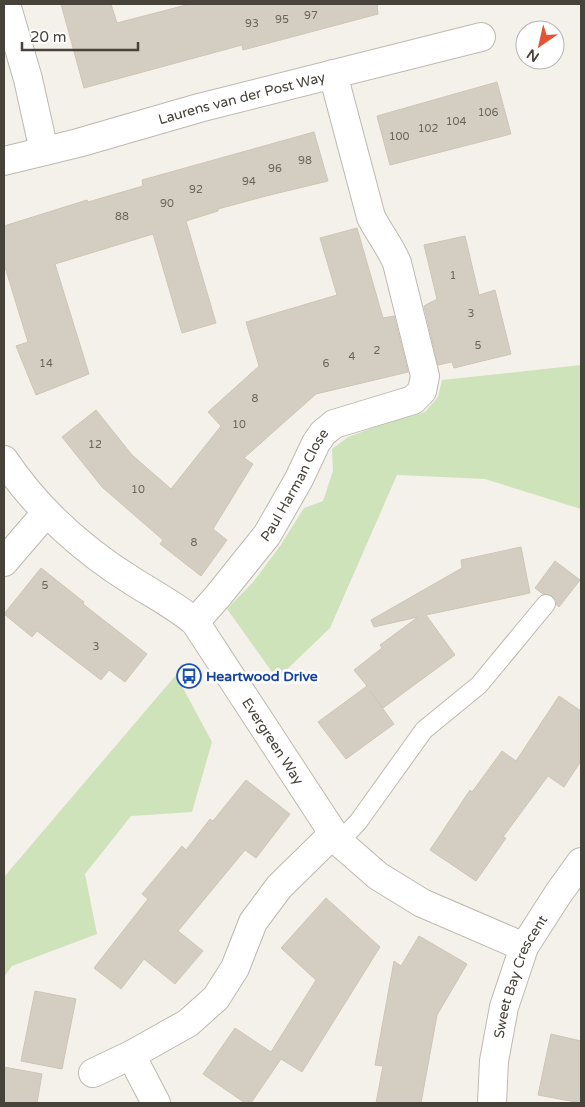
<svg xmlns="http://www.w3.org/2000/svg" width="585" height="1107" font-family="'Varela Round',sans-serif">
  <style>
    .green { fill: #cee3b9 }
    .building { fill: #d4cec2; stroke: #cec5b6 }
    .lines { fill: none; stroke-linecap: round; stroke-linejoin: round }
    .lane-casing { stroke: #beb9af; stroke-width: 20 }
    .street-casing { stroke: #beb9af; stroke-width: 30 }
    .lane { stroke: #fff; stroke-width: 18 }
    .street { stroke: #fff; stroke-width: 28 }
    .labels { text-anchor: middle; stroke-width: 5; stroke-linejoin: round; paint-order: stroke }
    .number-label { font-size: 11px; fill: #6a655c }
    .street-label { font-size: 14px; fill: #47423a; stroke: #fff }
    .transit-label { font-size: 14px; font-weight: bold; fill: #164399; stroke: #fff; text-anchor: start }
  </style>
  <rect width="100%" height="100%" fill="#f4f1eb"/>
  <g class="green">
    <path d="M 581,365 L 581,509 L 485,479 L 397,475 L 330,628 L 277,679 L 227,609 L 254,581 L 280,546 L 304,508 L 323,501 L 333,471 L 332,449 L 348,437 L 383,424 L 425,412 L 438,397 L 442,380 Z"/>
    <path d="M 176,675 L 212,742 L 192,812 L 131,816 L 85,874 L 97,934 L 12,966 L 4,977 L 4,877 Z"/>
  </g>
  <g class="building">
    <path d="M 61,4 L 111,4 L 117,23 L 190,4 L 377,4 L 378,14 L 243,50 L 242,45 L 84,88 Z"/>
    <path d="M 497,82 L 511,134 L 390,165 L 377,116 Z"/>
    <path d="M 314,132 L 328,181 L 266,196 L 218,209 L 218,211 L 186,221 L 216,323 L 182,333 L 153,234 L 55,264 L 89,374 L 36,395 L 16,346 L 28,342 L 4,264 L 4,226 L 87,200 L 88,202 L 143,186 L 142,180 Z"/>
    <path d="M 357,228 L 383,318 L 394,316 L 408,372 L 316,394 L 244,458 L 253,464 L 213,529 L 227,540 L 201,576 L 160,544 L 163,540 L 102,487 L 62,437 L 96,410 L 132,455 L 171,489 L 221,426 L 208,412 L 259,366 L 246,322 L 337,295 L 320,238 Z"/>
    <path d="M 465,236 L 479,295 L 495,290 L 511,354 L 454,368 L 452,362 L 438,365 L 424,306 L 437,299 L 424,245 Z"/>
    <path d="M 521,547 L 530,593 L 426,615 L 455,655 L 383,708 L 370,691 L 394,724 L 346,759 L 318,722 L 367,686 L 354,670 L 382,648 L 380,645 L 418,617 L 374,627 L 371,620 L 462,568 L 461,560 Z"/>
    <path d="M 555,561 L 580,580 L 559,607 L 556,604 L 556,600 L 552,596 L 543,594 L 535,588 Z"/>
    <path d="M 41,568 L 84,602 L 83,604 L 147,654 L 125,682 L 109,670 L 101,680 L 37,631 L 32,637 L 4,614 Z"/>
    <path d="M 559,696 L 581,711 L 581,761 L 564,787 L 548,776 L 503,837 L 506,838 L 476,881 L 430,850 L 470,790 L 472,792 L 502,751 L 516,761 Z"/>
    <path d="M 246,780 L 290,814 L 256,858 L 245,850 L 178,931 L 203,951 L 175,984 L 144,959 L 121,989 L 94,968 L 148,899 L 142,894 L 182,846 L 186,850 L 210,819 L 213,821 Z"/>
    <path d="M 326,898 L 380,947 L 302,1072 L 281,1059 L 251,1103 L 245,1103 L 203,1074 L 235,1028 L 271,1052 L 316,980 L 281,948 Z"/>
    <path d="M 419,936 L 467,964 L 437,1015 L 421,1103 L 376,1103 L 383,1066 L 375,1065 L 394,961 L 401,966 Z"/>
    <path d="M 35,991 L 76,999 L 62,1069 L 21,1061 Z"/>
    <path d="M 551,1034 L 581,1041 L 581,1103 L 538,1095 Z"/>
    <path d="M 4,1067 L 42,1074 L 37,1103 L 4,1103 Z"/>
  </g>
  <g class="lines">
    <g class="lane-casing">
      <path id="lane" d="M 339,842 L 358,822 L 424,730 L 479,685 L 546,604"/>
    </g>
    <g class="street-casing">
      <g id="street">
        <path d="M 6,4 L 28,79 L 44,151"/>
        <path id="s1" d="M 4,161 L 78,143 L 199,108 L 481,37"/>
        <path id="s2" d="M 4,460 C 37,509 84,551 134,582 C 155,595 176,606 195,622 L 339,842 L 378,876 L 422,903 L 524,947"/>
        <path d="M 4,562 L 46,513"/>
        <path id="s3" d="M 195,622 L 218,596 L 267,535 L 299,479 L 316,443 L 323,433 L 334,424 L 413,400 L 422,391 L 425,376 L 397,263 C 390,246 379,233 371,217 L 333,74"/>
        <path d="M 131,1055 L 156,1103"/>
        <path d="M 93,1073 L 131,1055 L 188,1023 L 216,998 L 235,968 L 253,922 L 279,887 L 333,834"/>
        <path id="s4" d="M 492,1103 L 494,1061 L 504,1007 L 524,947 L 558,894 L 581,862"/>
      </g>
    </g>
    <use href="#lane" class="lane"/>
    <use href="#street" class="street"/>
  </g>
  <defs>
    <g id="bus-ring" transform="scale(1.25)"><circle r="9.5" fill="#fff" stroke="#1a4fb4" stroke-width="1.5"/><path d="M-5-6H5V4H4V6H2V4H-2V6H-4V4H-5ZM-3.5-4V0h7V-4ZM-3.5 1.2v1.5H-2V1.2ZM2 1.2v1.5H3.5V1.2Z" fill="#1a4fb4"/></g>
  </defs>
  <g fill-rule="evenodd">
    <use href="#bus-ring" x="189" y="676"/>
  </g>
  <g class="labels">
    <g class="number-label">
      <text x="311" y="19">97</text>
      <text x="282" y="23">95</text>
      <text x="252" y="27">93</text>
      <text x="488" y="116">106</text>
      <text x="456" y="125">104</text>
      <text x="428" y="132">102</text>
      <text x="399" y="140">100</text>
      <text x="305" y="164">98</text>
      <text x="275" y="172">96</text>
      <text x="249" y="185">94</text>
      <text x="196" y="193">92</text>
      <text x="167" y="207">90</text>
      <text x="122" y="220">88</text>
      <text x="453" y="279">1</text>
      <text x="471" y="317">3</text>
      <text x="478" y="349">5</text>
      <text x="377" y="354">2</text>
      <text x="352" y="360">4</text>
      <text x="46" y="367">14</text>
      <text x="326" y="367">6</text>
      <text x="255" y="402">8</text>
      <text x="239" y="428">10</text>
      <text x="95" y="448">12</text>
      <text x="138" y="493">10</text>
      <text x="194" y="546">8</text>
      <text x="45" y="589">5</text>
      <text x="96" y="650">3</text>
    </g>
    <g class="street-label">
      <text dy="5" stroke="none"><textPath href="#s1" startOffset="246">Laurens van der Post Way</textPath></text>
      <text dy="5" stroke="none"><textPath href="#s3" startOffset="170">Paul Harman Close</textPath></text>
      <text dy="5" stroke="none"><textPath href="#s2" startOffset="395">Evergreen Way</textPath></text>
      <text dy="5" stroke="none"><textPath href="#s4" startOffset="131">Sweet Bay Crescent</textPath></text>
    </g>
    <g class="transit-label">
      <text x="206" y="681">Heartwood Drive</text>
    </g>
  </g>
  <rect width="585" height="1107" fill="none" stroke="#47423a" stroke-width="10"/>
  <g transform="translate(540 45) rotate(214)"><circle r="24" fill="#ffffff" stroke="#b5b3b0"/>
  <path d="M0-4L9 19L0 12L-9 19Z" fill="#e25434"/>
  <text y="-8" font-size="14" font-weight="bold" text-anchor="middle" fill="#47423a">N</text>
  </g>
  <path d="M22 42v8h116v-8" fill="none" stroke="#47423a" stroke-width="2.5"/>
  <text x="30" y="42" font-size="15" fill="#47423a" stroke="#ffffff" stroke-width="4" paint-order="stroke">20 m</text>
</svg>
